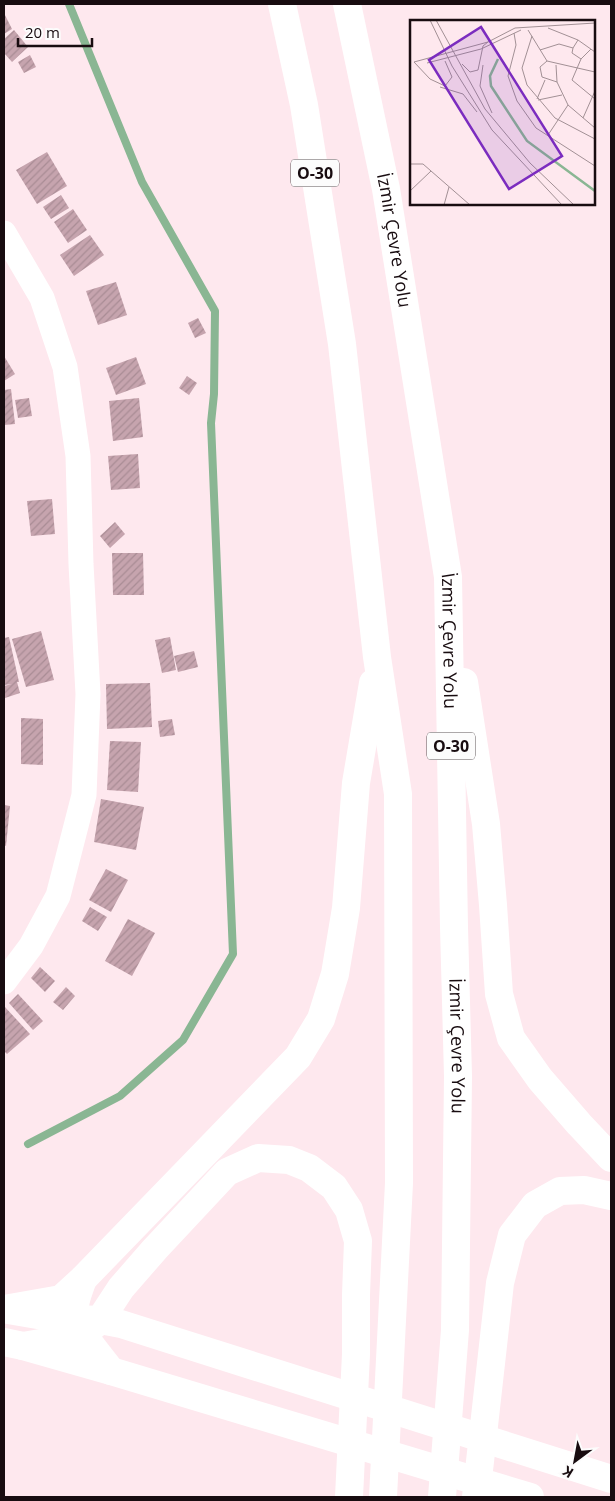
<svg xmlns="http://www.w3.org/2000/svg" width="615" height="1501" font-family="'Open Sans',sans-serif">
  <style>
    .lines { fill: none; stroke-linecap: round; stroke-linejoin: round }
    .stream { stroke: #8ab693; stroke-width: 8 }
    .building { fill: url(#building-hatch) }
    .street { stroke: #fff; stroke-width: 25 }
    .secondary { stroke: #fff; stroke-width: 28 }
    .highway { stroke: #fff; stroke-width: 28 }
    .labels { text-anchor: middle; stroke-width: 4; stroke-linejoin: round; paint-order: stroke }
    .shield { fill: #fcfcfc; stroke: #5c5457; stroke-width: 1 }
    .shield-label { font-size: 16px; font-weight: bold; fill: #180c10 }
    .street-label { font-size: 18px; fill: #180c10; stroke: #fcfcfc }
    .inset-river { fill: none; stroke: #8ab693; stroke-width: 2.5 }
    .inset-road { fill: none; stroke: #a29095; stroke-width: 1 }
    .view { fill: #7b2cbf; fill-opacity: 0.15; stroke: #7b2cbf; stroke-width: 2.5 }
    .inset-edge { fill: none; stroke: #180c10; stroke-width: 2.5 }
  </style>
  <defs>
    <pattern id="building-hatch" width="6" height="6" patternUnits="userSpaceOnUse" patternTransform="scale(1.25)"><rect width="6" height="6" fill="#c6a4ae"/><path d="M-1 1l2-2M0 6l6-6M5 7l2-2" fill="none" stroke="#a98c95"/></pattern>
  </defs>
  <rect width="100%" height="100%" fill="#fee8ee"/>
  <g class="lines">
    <path class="stream" d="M 28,1144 L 120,1096 L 183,1040 L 233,954 L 211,423 L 214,394 L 215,311 L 142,182 L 69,4"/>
  </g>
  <g class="building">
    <path d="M 4,13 L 12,29 L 4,34 Z"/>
    <path d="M 14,30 L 28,47 L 12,62 L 4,53 L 4,39 Z"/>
    <path d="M 30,55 L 36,67 L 24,73 L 18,62 Z"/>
    <path d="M 47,152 L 67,186 L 37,204 L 16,170 Z"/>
    <path d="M 61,195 L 69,208 L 51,219 L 43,207 Z"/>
    <path d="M 73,209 L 87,230 L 68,243 L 54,222 Z"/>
    <path d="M 90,235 L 104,255 L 74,276 L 60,255 Z"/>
    <path d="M 116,282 L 127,315 L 98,325 L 86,291 Z"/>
    <path d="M 198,318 L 206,333 L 195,338 L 188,323 Z"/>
    <path d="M 4,356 L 15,374 L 4,381 Z"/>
    <path d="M 136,357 L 146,384 L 116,395 L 106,368 Z"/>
    <path d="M 187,376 L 197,383 L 189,395 L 179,388 Z"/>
    <path d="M 11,389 L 15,424 L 4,425 L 4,390 Z"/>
    <path d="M 29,398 L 32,416 L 18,418 L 15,400 Z"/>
    <path d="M 139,398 L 143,437 L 113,441 L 109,401 Z"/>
    <path d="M 138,454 L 140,488 L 111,490 L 108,456 Z"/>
    <path d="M 52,499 L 55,534 L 31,536 L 27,501 Z"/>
    <path d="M 115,522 L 125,534 L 110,548 L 100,536 Z"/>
    <path d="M 112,553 L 143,553 L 144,595 L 113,595 Z"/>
    <path d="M 41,631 L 54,680 L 26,687 L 12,639 Z"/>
    <path d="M 9,637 L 19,682 L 17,682 L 20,693 L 5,698 L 4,686 L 12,684 L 4,685 L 4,638 Z"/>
    <path d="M 170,637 L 176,670 L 162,673 L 155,640 Z"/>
    <path d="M 194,651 L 198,667 L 178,672 L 174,656 Z"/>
    <path d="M 150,683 L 152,727 L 107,729 L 106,684 Z"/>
    <path d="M 21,718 L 43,719 L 43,765 L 21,764 Z"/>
    <path d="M 172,719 L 175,735 L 160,737 L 158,721 Z"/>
    <path d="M 110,741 L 141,742 L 138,792 L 107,790 Z"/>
    <path d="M 101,799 L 144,807 L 136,850 L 94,842 Z"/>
    <path d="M 4,805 L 10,806 L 6,846 L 4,845 Z"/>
    <path d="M 106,869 L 128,880 L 111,912 L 89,900 Z"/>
    <path d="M 90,907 L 107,917 L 98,931 L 82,921 Z"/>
    <path d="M 128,919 L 155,933 L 132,976 L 105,961 Z"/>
    <path d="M 40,967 L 55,981 L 45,992 L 31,978 Z"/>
    <path d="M 66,987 L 75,996 L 63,1010 L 53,1002 Z"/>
    <path d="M 18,994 L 43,1021 L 33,1030 L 9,1003 Z"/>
    <path d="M 4,1006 L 30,1034 L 7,1054 L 4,1051 Z"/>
  </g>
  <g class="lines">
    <path class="street" d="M 4,233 L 42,298 L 65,367 L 78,456 L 81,564 L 88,694 L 84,795 L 58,896 L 31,946 L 4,982"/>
    <g class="secondary">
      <path d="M 8,1310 L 55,1318 L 100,1320 L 121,1324 L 611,1479"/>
      <path d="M 4,1342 L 23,1346 L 111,1371 L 530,1497"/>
    </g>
    <g class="highway">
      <path d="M 282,4 L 304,105 L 342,344 L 377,657 L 398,794 L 399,1183 L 383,1497"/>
      <path id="s1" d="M 347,4 L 386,189 L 448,577 L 454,927 L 458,1076 L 455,1330 L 442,1497"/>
      <path d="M 464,682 L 486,824 L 493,905 L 499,994 L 511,1038 L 540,1079 L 579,1124 L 611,1158"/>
      <path d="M 83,1279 C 79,1291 73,1303 75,1317 C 76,1329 103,1360 111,1371"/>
      <path d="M 4,1309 L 61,1299 L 83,1279 L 298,1057 L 321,1019 L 335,974 L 346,908 L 356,783 L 373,683"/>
      <path d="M 23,1346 L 69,1338 L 84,1334 L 100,1320 L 121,1288 L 155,1249 L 227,1172 L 258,1158 L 289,1160 L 309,1168 L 334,1187 L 349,1210 L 358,1241 L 356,1295 L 356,1354 L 349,1497"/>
      <path d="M 476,1497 L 500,1283 L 512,1235 L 535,1205 L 560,1191 L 584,1190 L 611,1196"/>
    </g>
  </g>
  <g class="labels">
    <g class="shield">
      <rect x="291" y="159.5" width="48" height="27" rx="4"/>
      <rect x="427" y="732.5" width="48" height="27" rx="4"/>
    </g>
    <g class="shield-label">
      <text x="315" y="179">O-30</text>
      <text x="451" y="752">O-30</text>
    </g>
    <g class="street-label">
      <text dy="6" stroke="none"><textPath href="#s1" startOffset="241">İzmir Çevre Yolu</textPath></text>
      <text dy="6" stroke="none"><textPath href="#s1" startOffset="646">İzmir Çevre Yolu</textPath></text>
      <text dy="6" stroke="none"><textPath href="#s1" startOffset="1051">İzmir Çevre Yolu</textPath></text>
    </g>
  </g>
  <g transform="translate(410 20)">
    <rect width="185" height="185" fill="#fee8ee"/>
    <path class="inset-river" d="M 88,39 L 80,56 L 81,66 L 117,121 L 185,171"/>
    <path class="inset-road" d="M 20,0 L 42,46 L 82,110 L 152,185M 26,0 L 75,89 L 120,143 L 164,185M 138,8 L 168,20 L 185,32M 118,10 L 137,41 L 185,52M 104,13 L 106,25 L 98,56 L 107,81 L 126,108 L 185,146M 122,16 L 112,48 L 117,65 L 145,98 L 185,119M 163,28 L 162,33 L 171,39M 181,29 L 171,39 L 162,60 L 185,79M 130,30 L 149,24 L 163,28 L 168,20M 137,41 L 130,47 L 132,57 L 147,62 L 158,85 L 185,108M 4,42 L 78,22 L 105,8 L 185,3M 4,42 L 20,59 L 35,66 L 42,57 L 35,41M 17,43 L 71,29 L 111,10M 52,44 L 60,52 L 68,50 L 73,26 L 78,22M 73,45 L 70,66 L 82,93M 146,45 L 147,62M 30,67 L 53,74 L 67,92M 127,79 L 135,60M 128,80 L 152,75M 173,98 L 185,71M 138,115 L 158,85M 0,144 L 13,144 L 60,185M 0,171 L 21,151M 34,185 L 39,167"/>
    <path class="view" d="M 71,7 L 152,136 L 99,169 L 19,40 Z"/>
    <rect width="185" height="185" class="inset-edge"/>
  </g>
  <rect width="615" height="1501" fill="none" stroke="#180c10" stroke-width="10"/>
  <g transform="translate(575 1461) rotate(212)" stroke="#fcfcfc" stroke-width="4" paint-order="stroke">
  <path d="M0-4L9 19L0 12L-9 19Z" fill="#180c10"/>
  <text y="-8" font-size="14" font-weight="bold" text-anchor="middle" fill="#180c10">K</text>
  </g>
  <path d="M18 38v8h74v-8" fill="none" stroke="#180c10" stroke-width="2.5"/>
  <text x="25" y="38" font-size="15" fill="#180c10" stroke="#fcfcfc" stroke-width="4" paint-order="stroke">20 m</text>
</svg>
